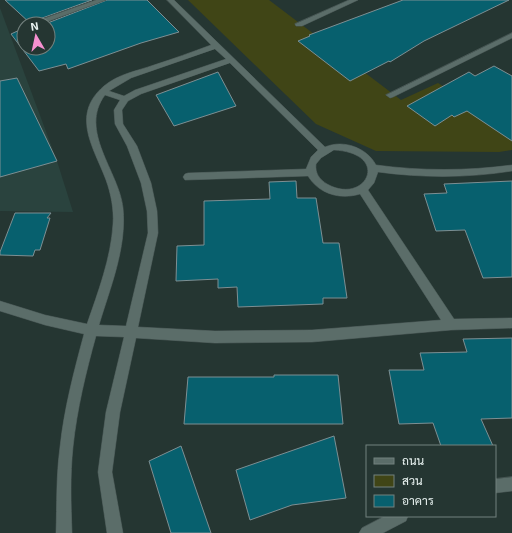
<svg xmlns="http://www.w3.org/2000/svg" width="512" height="533" font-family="'Exo 2',Sarabun,sans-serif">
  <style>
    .built { fill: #2a433e }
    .green { fill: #404516 }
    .building { fill: #07606e; stroke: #7d8f93 }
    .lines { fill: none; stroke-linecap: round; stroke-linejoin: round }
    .service-casing { stroke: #465452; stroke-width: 1 }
    .minor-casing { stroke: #465452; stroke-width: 1 }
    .service { fill: #5b6d69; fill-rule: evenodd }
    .minor { fill: #5b6d69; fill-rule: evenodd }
  </style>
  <rect width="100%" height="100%" fill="#253632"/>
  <path class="built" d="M 0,8 L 57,161 L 73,212 L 0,211 Z"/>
  <path class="green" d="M 188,0 L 269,0 L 401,100 L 438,83 L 512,130 L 512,150 L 499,152 L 376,151 L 316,124 Z"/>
  <g class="building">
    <path d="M 5,0 L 92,0 L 34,21 L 33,22 L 34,24 L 31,24 Z"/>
    <path d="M 107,0 L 147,0 L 179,32 L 141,43 L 68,69 L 66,64 L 39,71 L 11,34 L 24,28 L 24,48 L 48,48 L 48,24 L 45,24 Z"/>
    <path d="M 403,0 L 509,0 L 424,41 L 390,62 L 389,61 L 350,81 L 298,41 L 310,36 L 309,35 Z"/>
    <path d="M 494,66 L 512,76 L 512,141 L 467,111 L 454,117 L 452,115 L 435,126 L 407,106 L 469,72 L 475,76 Z"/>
    <path d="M 218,72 L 236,106 L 174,126 L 156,95 Z"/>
    <path d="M 17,78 L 57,161 L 0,177 L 0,81 Z"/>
    <path d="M 296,181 L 297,198 L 316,198 L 323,243 L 339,243 L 347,298 L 323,298 L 323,304 L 238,307 L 237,287 L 218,288 L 218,279 L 176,281 L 177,246 L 204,245 L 204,201 L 270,199 L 269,182 Z"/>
    <path d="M 512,181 L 512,277 L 483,278 L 465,230 L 436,231 L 424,194 L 447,193 L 444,184 Z"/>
    <path d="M 15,213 L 51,213 L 47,218 L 50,218 L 40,250 L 35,250 L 33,256 L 0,255 L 0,252 Z"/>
    <path d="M 512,338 L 512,418 L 481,419 L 493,446 L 441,446 L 433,423 L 399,424 L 389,370 L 424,370 L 420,353 L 467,352 L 463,339 Z"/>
    <path d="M 274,375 L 338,375 L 343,424 L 184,424 L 188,377 L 274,377 Z"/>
    <path d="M 334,436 L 346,498 L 292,505 L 250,520 L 236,470 Z"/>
    <path d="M 181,446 L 211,533 L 171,533 L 149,461 Z"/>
  </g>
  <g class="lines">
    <g class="service-casing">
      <g id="service">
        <path d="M 512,477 L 512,491 L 495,493 L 495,479 Z"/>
        <path d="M 385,516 L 408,516 L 406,521 L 383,533 L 359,533 L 362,528 Z"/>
      </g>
    </g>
    <g class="minor-casing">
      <g id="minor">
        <path d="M 96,0 L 106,0 L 41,24 L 37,24 L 34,22 Z"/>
        <path d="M 167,0 L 174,0 L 325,147 C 344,139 367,148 376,165 C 421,171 467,171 512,165 L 512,171 C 468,178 422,178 378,172 L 374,183 L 368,190 L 454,319 L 512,318 L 512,328 L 451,330 L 312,342 L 215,343 L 136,338 L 120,412 L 112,472 L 123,533 L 107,533 L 98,472 L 106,412 L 124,337 L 96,336 C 86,372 77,409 73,447 C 70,476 71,504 72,533 L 56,533 C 57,504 56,476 60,447 C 64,409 74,371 84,334 L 45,325 L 0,311 L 0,301 L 45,315 L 87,324 C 98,292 111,258 113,224 C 114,209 111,194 106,180 C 94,148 70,115 104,86 C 118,74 137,71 154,65 C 173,59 192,52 211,45 ZM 215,49 L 226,59 L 135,90 L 124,96 L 109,91 L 131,78 ZM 230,63 L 318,150 L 311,157 L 306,169 L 188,173 L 185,174 L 183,177 L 185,180 L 308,176 C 319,194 340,200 360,194 L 441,320 L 312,330 L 215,331 L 138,327 L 158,233 L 157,211 L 151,183 L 137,146 L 123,124 L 122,110 L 128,101 L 141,94 ZM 105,95 L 120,100 L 114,110 L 115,124 L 127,146 L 141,183 L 147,211 L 148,233 L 126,326 L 99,325 C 110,288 127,248 123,208 C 119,171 78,131 105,95 ZM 334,150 C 392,153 366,206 327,184 C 319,179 315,173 316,164 L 321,158 Z"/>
        <path d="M 349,0 L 358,0 L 302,26 L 296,26 L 295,24 Z"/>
        <path d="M 512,33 L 512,38 L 393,97 L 390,98 L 386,95 Z"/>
      </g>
    </g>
    <use href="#service" class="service"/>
    <use href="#minor" class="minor"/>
  </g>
  <rect x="366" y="445" width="130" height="72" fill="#253632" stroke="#73817e"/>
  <rect x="374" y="458" width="20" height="6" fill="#5b6d69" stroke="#73817e"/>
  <text x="402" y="465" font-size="12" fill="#e8f2f0">ถนน</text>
  <rect x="374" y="475" width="20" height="12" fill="#404516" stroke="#73817e"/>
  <text x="402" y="485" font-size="12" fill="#e8f2f0">สวน</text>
  <rect x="374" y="495" width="20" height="12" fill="#07606e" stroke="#73817e"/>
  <text x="402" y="505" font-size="12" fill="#e8f2f0">อาคาร</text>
  <g transform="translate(36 36) rotate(351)"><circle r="19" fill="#253632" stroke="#73817e"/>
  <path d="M0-3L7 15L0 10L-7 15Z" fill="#f690d0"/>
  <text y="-6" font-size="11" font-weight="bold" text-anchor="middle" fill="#e8f2f0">N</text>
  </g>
</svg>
